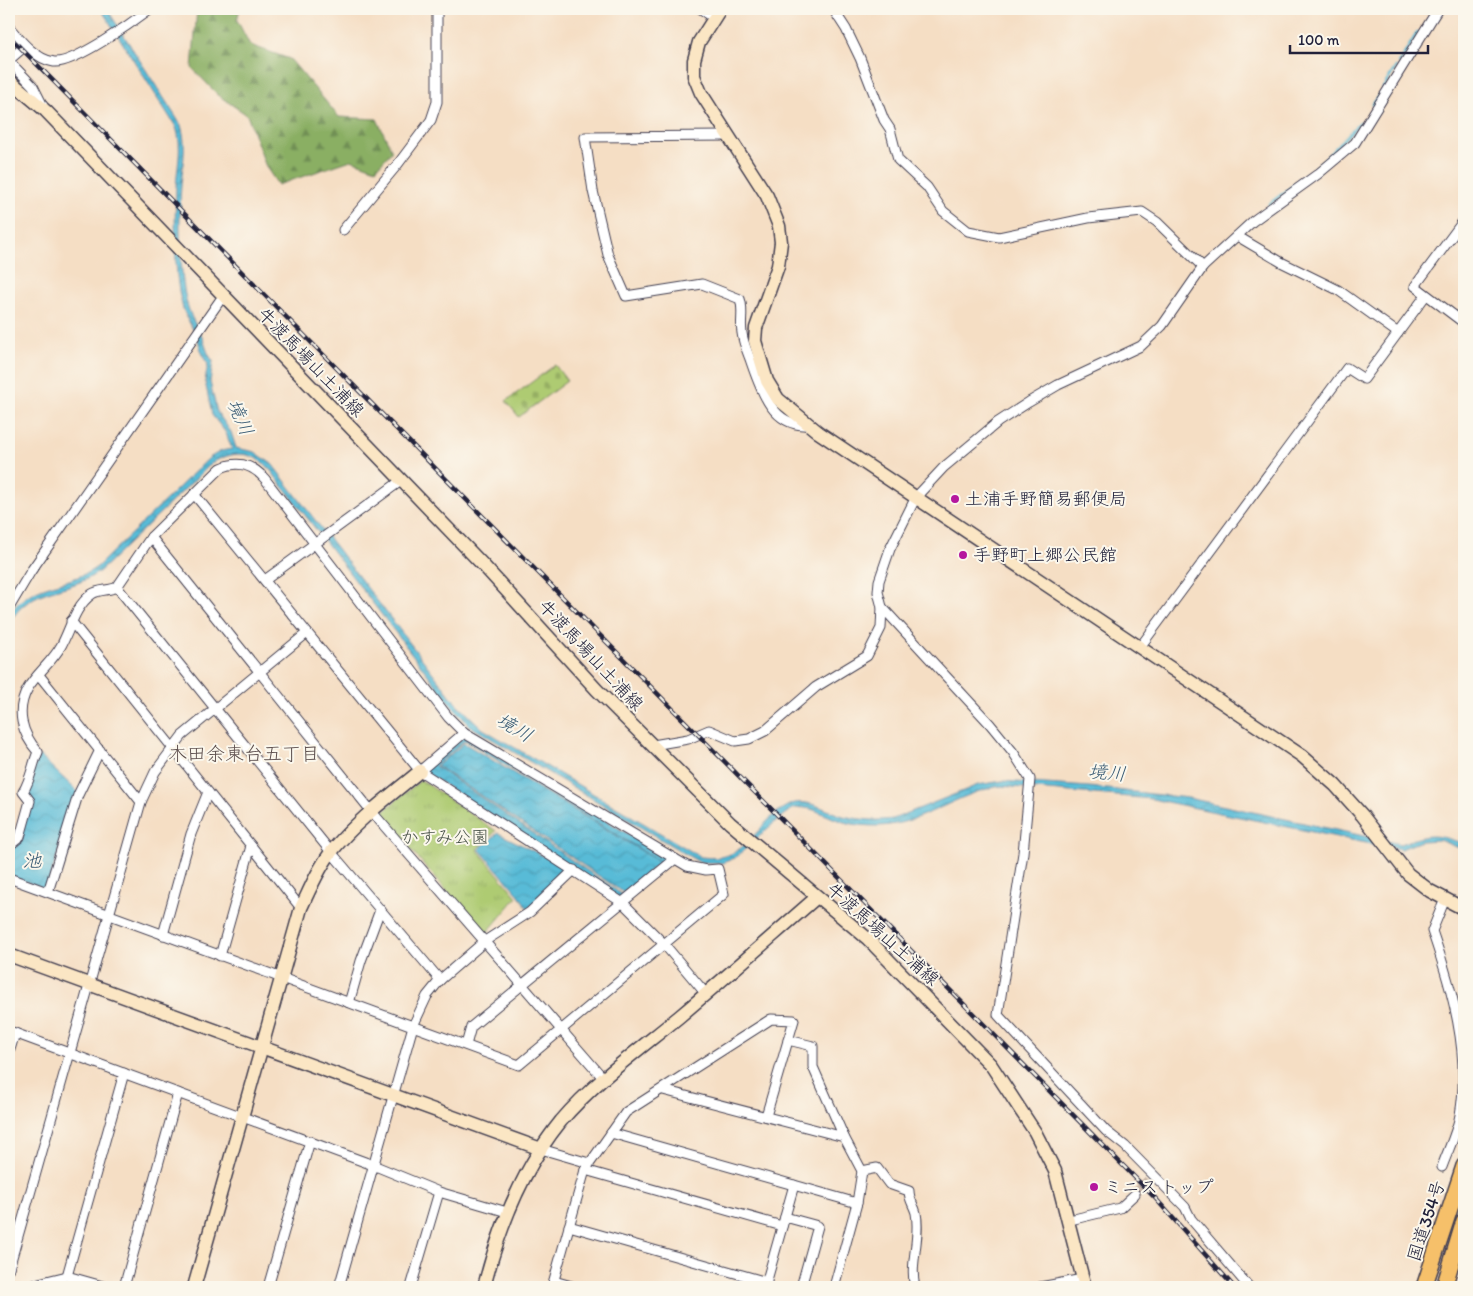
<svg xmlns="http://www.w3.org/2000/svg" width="1473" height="1296" font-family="Itim,'Klee One',sans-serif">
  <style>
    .grass { fill: url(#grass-tufts); stroke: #687656 }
    .forest { fill: url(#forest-firs); stroke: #566850 }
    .cemetery { fill: url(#cemetery-stones); stroke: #687656 }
    .water { fill: url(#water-waves); stroke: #3d6e89; fill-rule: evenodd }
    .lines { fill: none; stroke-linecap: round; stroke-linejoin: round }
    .stream { stroke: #58bbd7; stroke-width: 2.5 }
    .street-tunnel { stroke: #cbb8a9; stroke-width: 9; stroke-dasharray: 9 4.5; stroke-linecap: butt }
    .street-casing { stroke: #423e50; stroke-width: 11 }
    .secondary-casing { stroke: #423e50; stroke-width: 15 }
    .highway-casing { stroke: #423e50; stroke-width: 18 }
    .street { stroke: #fff; stroke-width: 9 }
    .secondary { stroke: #fbe6c4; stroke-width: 12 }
    .highway { stroke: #f6c06b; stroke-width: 15 }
    .rail-casing { stroke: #22223b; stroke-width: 4.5 }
    .rail { stroke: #fbf7ec; stroke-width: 2.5; stroke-dasharray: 8; stroke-linecap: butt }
    .poi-dot { fill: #b5179e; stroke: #fbf7ec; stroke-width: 2 }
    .labels { text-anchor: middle; stroke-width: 4; stroke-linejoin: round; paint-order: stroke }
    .street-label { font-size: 18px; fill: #22223b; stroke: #fbf7ec }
    .poi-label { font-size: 18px; fill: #22223b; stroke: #fbf7ec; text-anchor: start }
    .park-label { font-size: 18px; fill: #4c554c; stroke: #fbf7ec }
    .water-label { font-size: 19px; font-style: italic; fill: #355872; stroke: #fbf7ec }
    .neighbourhood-label { font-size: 19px; fill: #5d4f4e; stroke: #fbf7ec }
  </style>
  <defs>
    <pattern id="grass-tufts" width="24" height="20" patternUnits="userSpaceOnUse" patternTransform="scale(1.25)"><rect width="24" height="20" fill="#aecb72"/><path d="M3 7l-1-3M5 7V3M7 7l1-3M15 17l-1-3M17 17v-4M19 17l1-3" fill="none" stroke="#95ae64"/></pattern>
    <pattern id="forest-firs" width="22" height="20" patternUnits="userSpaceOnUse" patternTransform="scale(1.25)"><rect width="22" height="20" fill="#8aaf64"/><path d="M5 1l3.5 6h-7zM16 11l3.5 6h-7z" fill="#708e54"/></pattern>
    <pattern id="cemetery-stones" width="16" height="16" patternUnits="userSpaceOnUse" patternTransform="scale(1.25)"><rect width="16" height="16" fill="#aecb72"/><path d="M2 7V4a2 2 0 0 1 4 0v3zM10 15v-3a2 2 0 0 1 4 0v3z" fill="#95ae64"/></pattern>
    <pattern id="water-waves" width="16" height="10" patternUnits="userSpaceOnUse" patternTransform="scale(1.25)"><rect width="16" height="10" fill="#58bbd7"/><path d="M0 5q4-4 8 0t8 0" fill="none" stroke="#4ca0b9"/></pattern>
  </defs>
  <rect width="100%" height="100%" fill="#fbf7ec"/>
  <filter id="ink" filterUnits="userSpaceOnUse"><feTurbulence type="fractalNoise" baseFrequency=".02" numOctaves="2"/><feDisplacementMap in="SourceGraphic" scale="10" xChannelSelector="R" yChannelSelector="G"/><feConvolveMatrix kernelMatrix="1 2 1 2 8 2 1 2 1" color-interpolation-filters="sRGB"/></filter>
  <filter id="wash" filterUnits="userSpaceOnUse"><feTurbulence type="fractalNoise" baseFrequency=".0096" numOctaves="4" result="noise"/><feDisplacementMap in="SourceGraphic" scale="20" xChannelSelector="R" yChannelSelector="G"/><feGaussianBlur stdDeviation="1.12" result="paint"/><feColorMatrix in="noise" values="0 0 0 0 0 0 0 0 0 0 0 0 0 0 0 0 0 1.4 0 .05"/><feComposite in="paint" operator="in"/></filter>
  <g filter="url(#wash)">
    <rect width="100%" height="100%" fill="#f5dec4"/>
    <path class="grass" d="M 421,780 L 496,831 L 477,849 L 517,897 L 485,935 L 380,814 Z"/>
    <path class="forest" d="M 197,9 L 240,9 L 237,20 L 250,45 L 290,59 L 339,117 L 377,119 L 392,151 L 376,169 L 351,160 L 278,185 L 266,167 L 247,115 L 219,96 L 192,68 Z"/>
    <path class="cemetery" d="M 555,365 L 567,381 L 519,417 L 506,401 Z"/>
    <g class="water">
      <path d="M 101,9 L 107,9 L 181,125 C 187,145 183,164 181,185 C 179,215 179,283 189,310 C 192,320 198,328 202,337 C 206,346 207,354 213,361 L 210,382 L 217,412 L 231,432 L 236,448 L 255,452 L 272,464 L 456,703 L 483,729 L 701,857 C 749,864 754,822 789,805 C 809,796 829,814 848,817 C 863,820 878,821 893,819 L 978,785 L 1002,781 L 1089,787 L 1188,798 L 1401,844 C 1428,833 1437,834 1464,844 L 1464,850 L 1439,840 L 1421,841 L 1401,849 L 1366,843 L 1152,799 L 1001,786 C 958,792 922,825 878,826 C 867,826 854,825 844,822 C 829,818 808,803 793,809 C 779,815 750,847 734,858 L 723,863 L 699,862 L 470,726 L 452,706 L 268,467 C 250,450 232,451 212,463 L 100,571 C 66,596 34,582 9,623 L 9,614 C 34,579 65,589 97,567 L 209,458 L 221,451 L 232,449 L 226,433 L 212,415 L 205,381 L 208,364 C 202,357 201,349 198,340 C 194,329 187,320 183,309 C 173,275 175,224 176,187 C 177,166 183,148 176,127 Z"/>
      <path d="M 464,736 L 672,860 L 623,900 L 423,771 ZM 465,740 L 662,863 L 624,896 L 435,766 Z"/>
      <path d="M 464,743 L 660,862 L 624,893 L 437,766 Z"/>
      <path d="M 39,755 L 78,792 L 46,889 L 9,876 L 9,849 L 16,846 L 32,801 L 25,792 Z"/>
      <path d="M 498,833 L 571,870 L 528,909 L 519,895 L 479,849 Z"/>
    </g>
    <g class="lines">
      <g class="stream">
        <path d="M 1430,12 L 1432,9"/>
        <path d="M 1399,63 L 1417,33"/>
        <path d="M 1383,88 L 1396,67"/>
        <path d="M 1372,105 L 1379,95"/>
        <path d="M 1318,166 L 1360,122"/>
        <path d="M 1269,204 L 1314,170"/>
      </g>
    </g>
  </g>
  <g filter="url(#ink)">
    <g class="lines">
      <path class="street-tunnel" d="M 1135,1194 L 1148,1180"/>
      <g class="street-casing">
        <g id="street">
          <path d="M 701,9 L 714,18"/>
          <path d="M 833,9 L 846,29 L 860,58 L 884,120 L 890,129 L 898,160 L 927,187 L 943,211 L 968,231 L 999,237 L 1088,218 L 1142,212 L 1157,222 L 1203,267"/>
          <path d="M 9,27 C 20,40 35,59 54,62 C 74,64 133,22 150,9"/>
          <path d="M 9,60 L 25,46"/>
          <path d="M 9,61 L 33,86 L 45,110"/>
          <path d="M 729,136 L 585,137 L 593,191 L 608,255 L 626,296 L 702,284 L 740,299 C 744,310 740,322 742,333 C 743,342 747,351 750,359 C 760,388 772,428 809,425"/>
          <path d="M 1464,220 L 1415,286 L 1464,323"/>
          <path d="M 343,230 L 398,164 L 431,120 L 437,102 L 437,9"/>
          <path d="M 1237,236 L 1281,262 L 1338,290 L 1398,333"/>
          <path d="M 194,494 L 420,771 L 623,903 L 664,944 L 706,994"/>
          <path d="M 151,537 L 372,812 L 604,1079"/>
          <path d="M 265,580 L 402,480"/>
          <path d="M 117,587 L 331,852 L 440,980"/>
          <path d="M 9,608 L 31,571 L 223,296"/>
          <path d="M 71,621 L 301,908"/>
          <path d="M 1140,647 L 1347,368 L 1364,379 L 1426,295"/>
          <path d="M 39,675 L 141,802"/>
          <path d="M 653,745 L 688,739 L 709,730 L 735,741 L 749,739 L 765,731 L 816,687 L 867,656 L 881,628 L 882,607"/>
          <path d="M 420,771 L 464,733"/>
          <path d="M 9,846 L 20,837 L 30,801 L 23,792 C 31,779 32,766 38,752 C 22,734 15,711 28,688 C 37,673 52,662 61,646 C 71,628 74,607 92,594 C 99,589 110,591 117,587 L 151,537 L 221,468 C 239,460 253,465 265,479 L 448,717 L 464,733 L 687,866 L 706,870 L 718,869 L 724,894 L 519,1065 L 9,878"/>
          <path d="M 48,892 L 78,795 L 100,750"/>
          <path d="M 163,935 L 191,834 L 208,792"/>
          <path d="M 220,956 L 251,846"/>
          <path d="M 349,1003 L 361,961 L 380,910"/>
          <path d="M 9,1031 L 373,1165 L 439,1192 L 507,1212"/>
          <path d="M 788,1040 L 813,1046 L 813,1067 L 844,1137"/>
          <path d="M 466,1045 L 471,1027 L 675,859"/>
          <path d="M 9,1053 L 15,1033"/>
          <path d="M 663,1090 L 844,1137 L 862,1171 L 857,1203 L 834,1287"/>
          <path d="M 611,1133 L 857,1203"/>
          <path d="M 541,1149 L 589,1163"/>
          <path d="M 1442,1167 C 1448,1150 1457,1133 1460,1115 C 1471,1053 1452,989 1432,931 L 1445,899"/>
          <path d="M 585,1170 L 782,1226"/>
          <path d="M 862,1171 L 877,1168 L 889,1184 L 909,1191 C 909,1200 914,1205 916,1213 C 921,1238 909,1264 915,1287"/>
          <path d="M 785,1217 L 818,1226 L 801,1287"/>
          <path d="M 1070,1220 L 1120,1208 L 1135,1194"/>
          <path d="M 569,1226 L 767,1282"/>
          <path d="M 9,1268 L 141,802 L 155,772 L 182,736 L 307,633"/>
          <path d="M 67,1276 L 124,1073"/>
          <path d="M 554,1281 L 575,1287"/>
          <path d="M 22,1287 L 67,1276 L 106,1287"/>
          <path d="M 124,1287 L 178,1093"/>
          <path d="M 268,1287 L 310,1141"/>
          <path d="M 339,1287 L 413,1026 L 427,996 L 440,980 L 485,941 L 530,912 L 574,870"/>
          <path d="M 411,1287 L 439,1192"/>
          <path d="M 552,1287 L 585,1170 L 626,1112 L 771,1019 L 794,1020 L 766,1116"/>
          <path d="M 765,1287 L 794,1185"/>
          <path d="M 1040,1287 L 1083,1279"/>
          <path d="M 1249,1287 L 1191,1219 L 1185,1207 L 1125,1146 L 1106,1131 L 998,1015 L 1023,853 L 1030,779 L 1013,752 L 990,724 L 882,607 L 878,592 L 879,581 L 890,549 L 916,497 L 944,467 L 998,422 L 1029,402 L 1058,385 L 1141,346 L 1162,326 L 1203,267 L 1253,221 L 1318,174 L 1355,143 L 1438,9"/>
        </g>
      </g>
      <g class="secondary-casing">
        <g id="secondary">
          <path d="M 720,9 L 699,42 L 694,60 L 694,76 L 701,93 L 767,196 L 779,226 L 781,242 L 778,266 L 756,328 L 755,341 L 767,381 L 778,399 L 818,432 L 1302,756 L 1335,785 L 1362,815 L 1408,874 L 1430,891 L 1464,909"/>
          <path d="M 9,80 L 46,111 L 483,565 L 597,690 L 730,823 L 868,939 L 991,1065 L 1035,1132 L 1055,1171 L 1085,1287"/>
          <path d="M 9,955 L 541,1149"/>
          <path d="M 194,1287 L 301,908 C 310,889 319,867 332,851 C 357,820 390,796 420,771"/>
          <path d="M 484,1287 C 499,1228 522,1169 561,1121 C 595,1081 640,1049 680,1016 C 726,977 771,937 817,897"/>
        </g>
      </g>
      <g class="highway-casing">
        <g id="highway">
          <path d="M 1424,1287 L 1464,1166"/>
          <path d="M 1444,1287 L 1464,1221"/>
        </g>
      </g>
      <use href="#street" class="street"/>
      <use href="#secondary" class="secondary"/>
      <use href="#highway" class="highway"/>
      <g class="rail-casing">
        <path id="rail" d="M 9,36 L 1156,1199 L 1234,1287"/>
      </g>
      <use href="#rail" class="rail"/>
    </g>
  </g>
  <g class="poi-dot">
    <circle cx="955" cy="499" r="5"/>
    <circle cx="963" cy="555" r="5"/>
    <circle cx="1094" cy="1187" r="5"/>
  </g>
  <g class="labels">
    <g class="street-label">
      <text transform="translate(311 362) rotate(46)" y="6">牛渡馬場山土浦線</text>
      <text transform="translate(591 655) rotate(47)" y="6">牛渡馬場山土浦線</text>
      <text transform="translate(883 934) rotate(42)" y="6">牛渡馬場山土浦線</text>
      <text transform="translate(1426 1221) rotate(-72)" y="6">国道354号</text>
    </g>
    <g class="poi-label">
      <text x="965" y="505">土浦手野簡易郵便局</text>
      <text x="973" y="561">手野町上郷公民館</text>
      <text x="1104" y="1193">ミニストップ</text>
    </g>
    <g class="park-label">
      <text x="445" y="843">かすみ公園</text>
    </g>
    <g class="water-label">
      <text transform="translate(241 417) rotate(66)" y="7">境川</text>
      <text transform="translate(515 727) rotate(31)" y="7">境川</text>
      <text transform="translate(1107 772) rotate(5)" y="7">境川</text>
      <text x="32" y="867">池</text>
    </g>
    <g class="neighbourhood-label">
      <text x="244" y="760">木田余東台五丁目</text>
    </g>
  </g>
  <rect width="1473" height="1296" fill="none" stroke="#fbf7ec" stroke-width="30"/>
  <path d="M1290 45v8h138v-8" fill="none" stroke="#22223b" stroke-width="2.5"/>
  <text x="1298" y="45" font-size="15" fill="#22223b" stroke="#fbf7ec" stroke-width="4" paint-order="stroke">100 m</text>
</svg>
